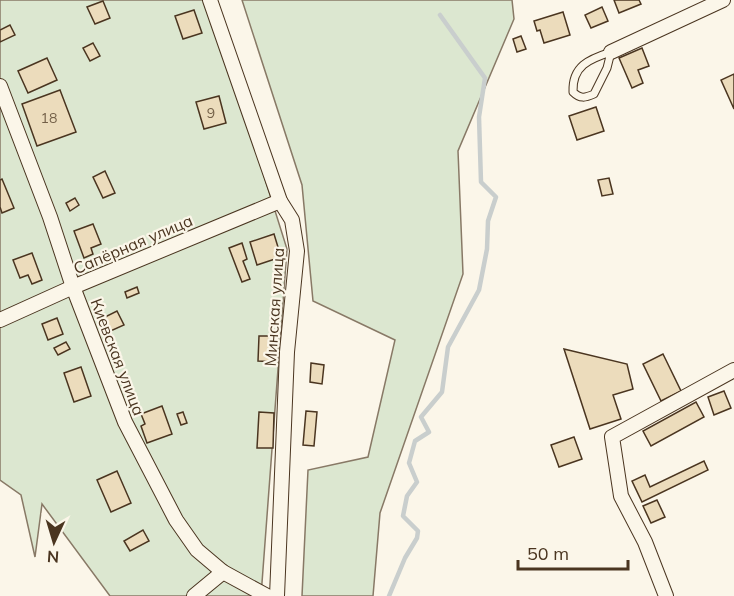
<svg xmlns="http://www.w3.org/2000/svg" width="734" height="596" font-family="Mulish,sans-serif">
  <style>
    .green { fill: #dce7d0; stroke: #887966; stroke-width: 1.5 }
    .lines { fill: none; stroke-linecap: round; stroke-linejoin: round }
    .stream { stroke: #c9cecd; stroke-width: 4.5 }
    .building { fill: #ecdcbc; stroke: #4a3520; stroke-width: 1.5 }
    .lane-casing { stroke: #4a3520; stroke-width: 9 }
    .street-casing { stroke: #4a3520; stroke-width: 16 }
    .lane { stroke: #fbf6e9; stroke-width: 7 }
    .street { stroke: #fbf6e9; stroke-width: 14 }
    .labels { text-anchor: middle; stroke-width: 4.5; stroke-linejoin: round; paint-order: stroke }
    .number-label { font-size: 14px; fill: #725f47 }
    .street-label { font-size: 16px; fill: #4a3520; stroke: #fbf6e9 }
  </style>
  <rect width="100%" height="100%" fill="#fbf6e9"/>
  <g class="green">
    <path d="M 0,0 L 209,0 L 287,249 L 261,596 L 110,596 L 42,504 L 35,557 L 21,495 L 0,480 Z"/>
    <path d="M 242,0 L 512,0 L 514,19 L 458,151 L 463,274 L 380,513 L 373,596 L 302,596 L 308,470 L 368,457 L 395,340 L 313,301 L 302,185 Z"/>
  </g>
  <g class="lines">
    <path class="stream" d="M 389,596 L 405,558 L 417,538 L 418,531 L 403,516 L 407,496 L 417,482 L 409,463 L 415,441 L 429,432 L 421,417 L 442,392 L 448,347 L 479,290 L 487,249 L 488,221 L 496,197 L 481,182 L 479,117 L 485,78 L 440,15"/>
  </g>
  <g class="building">
    <path d="M 614,0 L 639,0 L 641,4 L 619,13 Z"/>
    <path d="M 103,1 L 110,18 L 95,24 L 87,7 Z"/>
    <path d="M 602,7 L 608,21 L 591,28 L 585,15 Z"/>
    <path d="M 194,10 L 202,33 L 183,39 L 175,16 Z"/>
    <path d="M 563,12 L 570,35 L 544,43 L 540,30 L 537,31 L 534,21 Z"/>
    <path d="M 10,25 L 15,35 L 0,42 L 0,30 Z"/>
    <path d="M 521,36 L 526,49 L 517,52 L 513,39 Z"/>
    <path d="M 93,43 L 100,56 L 90,61 L 83,48 Z"/>
    <path d="M 642,48 L 649,66 L 638,70 L 643,83 L 632,88 L 619,58 Z"/>
    <path d="M 47,58 L 57,80 L 28,93 L 18,71 Z"/>
    <path d="M 734,74 L 734,109 L 721,80 Z"/>
    <path d="M 60,90 L 76,132 L 37,146 L 22,104 Z"/>
    <path d="M 219,96 L 226,123 L 204,129 L 196,102 Z"/>
    <path d="M 596,107 L 604,131 L 577,140 L 569,116 Z"/>
    <path d="M 105,171 L 115,193 L 103,198 L 93,177 Z"/>
    <path d="M 609,178 L 613,194 L 602,196 L 598,180 Z"/>
    <path d="M 2,179 L 14,208 L 2,213 L 0,207 L 0,180 Z"/>
    <path d="M 75,198 L 79,205 L 70,211 L 66,203 Z"/>
    <path d="M 93,224 L 101,244 L 91,248 L 93,254 L 84,258 L 74,231 Z"/>
    <path d="M 274,234 L 281,257 L 257,265 L 250,242 Z"/>
    <path d="M 242,243 L 247,259 L 243,261 L 250,279 L 242,282 L 229,248 Z"/>
    <path d="M 32,253 L 42,280 L 32,284 L 28,275 L 20,278 L 13,260 Z"/>
    <path d="M 137,287 L 139,293 L 127,298 L 125,292 Z"/>
    <path d="M 117,311 L 124,325 L 106,333 L 99,320 Z"/>
    <path d="M 57,318 L 63,334 L 48,340 L 42,324 Z"/>
    <path d="M 259,336 L 278,336 L 277,362 L 258,361 Z"/>
    <path d="M 66,342 L 70,349 L 58,355 L 54,348 Z"/>
    <path d="M 564,349 L 627,364 L 633,389 L 613,395 L 621,419 L 590,429 Z"/>
    <path d="M 663,354 L 681,391 L 661,401 L 643,364 Z"/>
    <path d="M 311,363 L 324,365 L 322,384 L 310,382 Z"/>
    <path d="M 81,367 L 91,396 L 74,402 L 64,373 Z"/>
    <path d="M 724,391 L 731,408 L 714,415 L 708,397 Z"/>
    <path d="M 696,402 L 704,417 L 651,446 L 643,431 Z"/>
    <path d="M 162,406 L 172,434 L 147,443 L 141,426 L 145,424 L 141,414 Z"/>
    <path d="M 306,411 L 317,412 L 314,446 L 303,445 Z"/>
    <path d="M 183,412 L 187,423 L 181,425 L 177,414 Z"/>
    <path d="M 259,412 L 274,413 L 273,448 L 257,448 Z"/>
    <path d="M 574,437 L 582,459 L 559,467 L 551,445 Z"/>
    <path d="M 704,461 L 708,470 L 642,502 L 632,481 L 645,475 L 650,487 Z"/>
    <path d="M 117,471 L 131,503 L 111,512 L 97,480 Z"/>
    <path d="M 657,500 L 665,517 L 651,523 L 643,506 Z"/>
    <path d="M 143,530 L 149,541 L 130,551 L 124,541 Z"/>
  </g>
  <g class="lines">
    <g class="lane-casing">
      <path id="lane" d="M 611,52 L 607,68 L 594,94 C 585,98 580,99 573,92 C 572,66 589,59 611,52 Z"/>
    </g>
    <g class="street-casing">
      <g id="street">
        <path d="M 210,0 L 280,201 L 292,220 L 297,251 L 287,352 L 277,596"/>
        <path d="M 611,52 L 723,0"/>
        <path d="M 0,86 L 50,217 L 73,287 L 125,422 L 176,520 L 197,550 L 223,572 L 267,596"/>
        <path d="M 0,320 L 73,287 L 280,201"/>
        <path d="M 194,596 L 223,572"/>
        <path d="M 666,596 L 645,542 L 621,496 L 612,437 L 734,370"/>
      </g>
    </g>
    <use href="#lane" class="lane"/>
    <use href="#street" class="street"/>
  </g>
  <g class="labels">
    <g class="number-label">
      <text x="211" y="118">9</text>
      <text x="49" y="123">18</text>
    </g>
    <g class="street-label">
      <text transform="translate(133 244) rotate(-23)" y="6">Сапёрная улица</text>
      <text transform="translate(274 307) rotate(-86)" y="6">Минская улица</text>
      <text transform="translate(118 357) rotate(69)" y="6">Киевская улица</text>
    </g>
  </g>
  <g transform="translate(54 542) rotate(184)" stroke="#fbf6e9" stroke-width="4.5" paint-order="stroke">
  <path d="M0-4.5L10 22L0 15L-10 22Z" fill="#4a3520"/>
  <text y="-9" font-size="16" font-weight="bold" text-anchor="middle" fill="#4a3520">N</text>
  </g>
  <path d="M518 560v9h110v-9" fill="none" stroke="#4a3520" stroke-width="3"/>
  <text x="527" y="560" font-size="18" fill="#4a3520" stroke="#fbf6e9" stroke-width="4.5" paint-order="stroke">50 m</text>
</svg>
